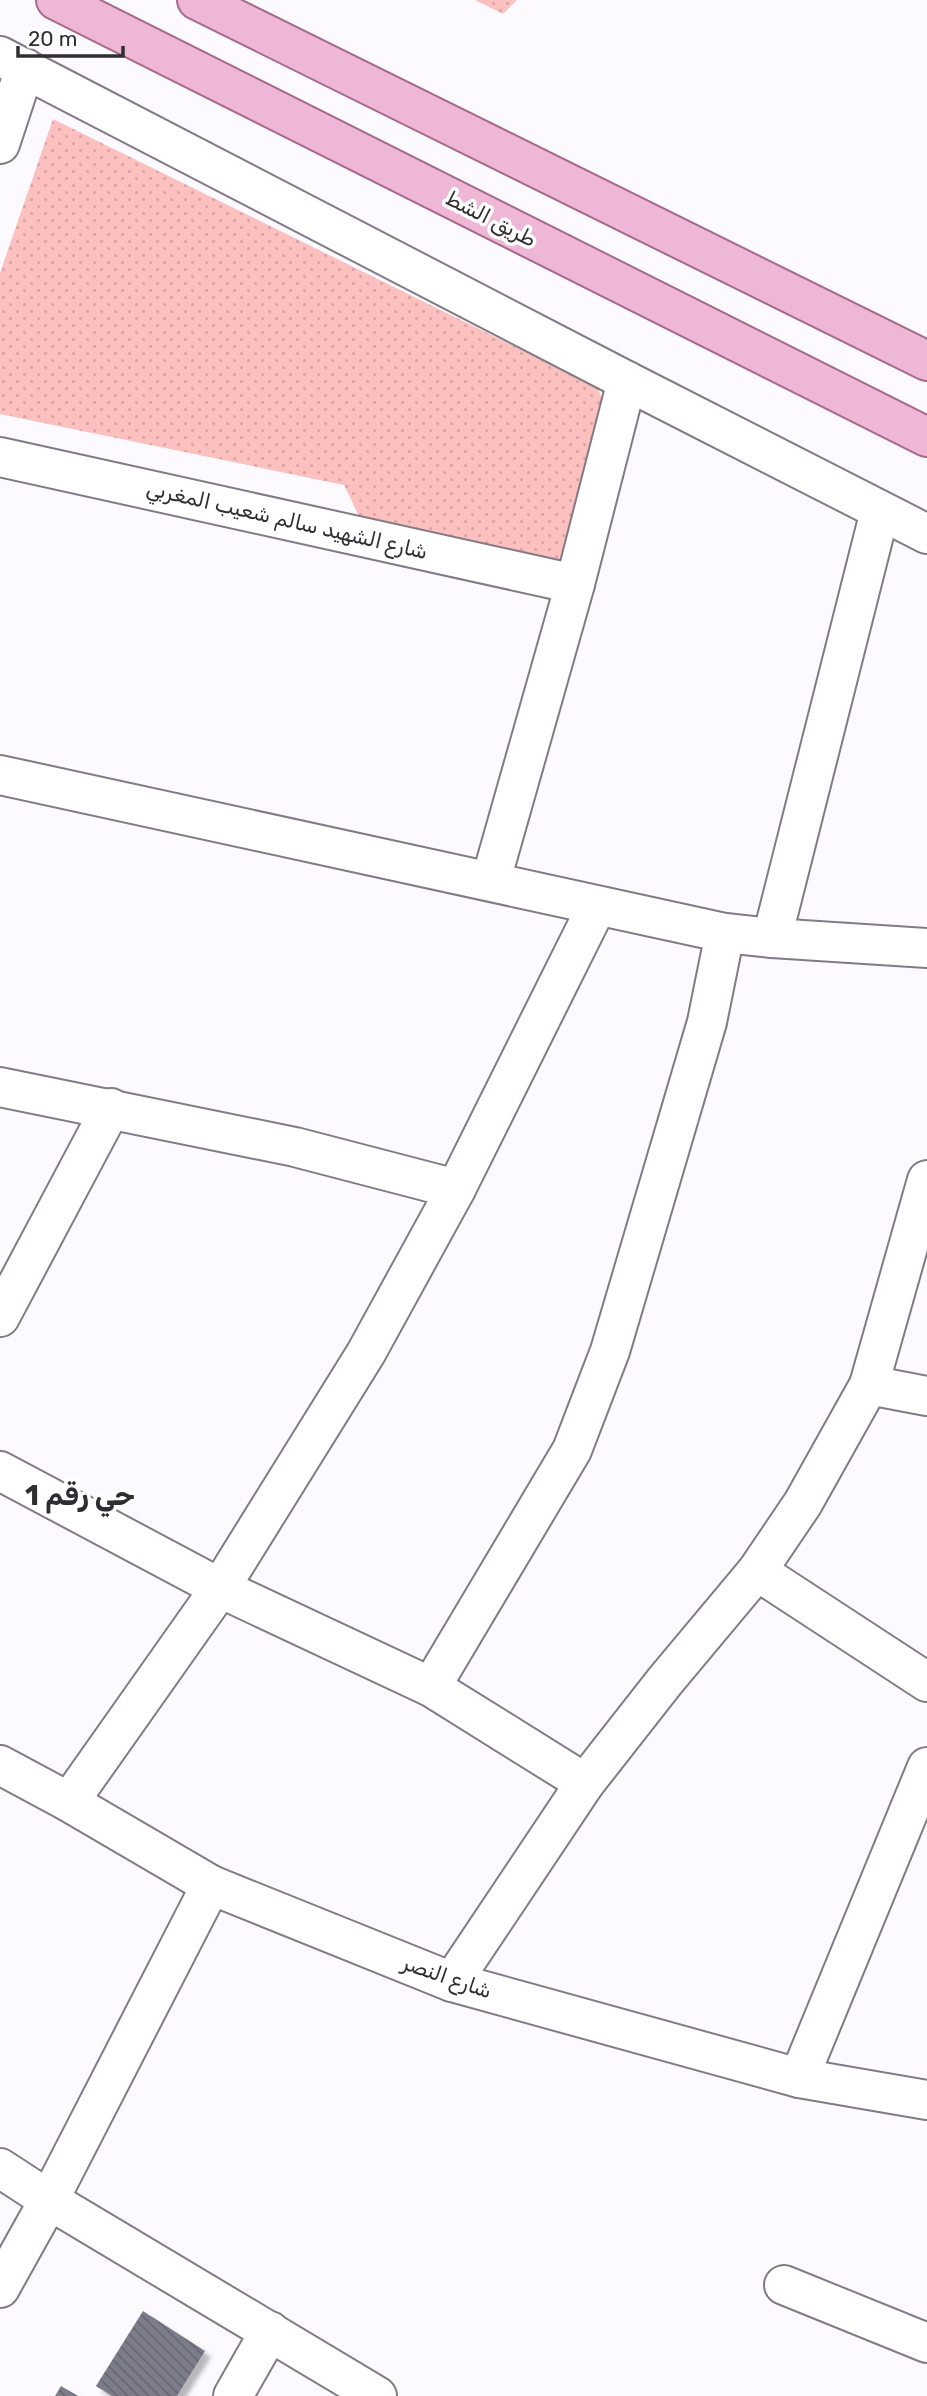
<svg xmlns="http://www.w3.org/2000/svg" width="927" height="2396" font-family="Rubik,Vazirmatn,sans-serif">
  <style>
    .park { fill: url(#park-dots) }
    .building { fill: url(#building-back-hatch); filter: url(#shadow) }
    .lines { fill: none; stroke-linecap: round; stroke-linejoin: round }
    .minor-casing { stroke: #827a86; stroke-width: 42 }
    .major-casing { stroke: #a6688b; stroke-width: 42 }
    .minor { stroke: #fff; stroke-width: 38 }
    .major { stroke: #efb7d6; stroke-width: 38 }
    .labels { text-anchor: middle; stroke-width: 7; stroke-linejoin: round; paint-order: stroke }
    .street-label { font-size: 21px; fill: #312e33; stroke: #fff }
    .district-label { font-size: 28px; font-weight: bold; fill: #312e33; stroke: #fff }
  </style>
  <defs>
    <pattern id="park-dots" width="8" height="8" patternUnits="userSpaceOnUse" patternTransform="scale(1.75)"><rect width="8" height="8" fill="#fcc0bf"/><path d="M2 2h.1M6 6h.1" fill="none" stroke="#d8a5a5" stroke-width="1.8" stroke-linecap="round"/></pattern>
    <pattern id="building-back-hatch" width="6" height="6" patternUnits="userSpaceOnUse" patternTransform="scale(1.75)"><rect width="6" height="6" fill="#7c7d8a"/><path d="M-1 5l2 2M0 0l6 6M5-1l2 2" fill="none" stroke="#666771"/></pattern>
    <filter id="shadow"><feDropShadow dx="6" dy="6" stdDeviation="2" flood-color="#0004"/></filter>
  </defs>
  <rect width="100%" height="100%" fill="#fdfaff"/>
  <g class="park">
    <path d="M 475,0 L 517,0 L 503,14 Z"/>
    <path d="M 53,119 L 597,387 L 608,411 L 567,565 L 359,516 L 344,485 L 0,414 L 0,273 Z"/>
  </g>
  <g class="building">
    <path d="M 143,2311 L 205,2351 L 177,2396 L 112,2396 L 96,2386 Z"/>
    <path d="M 61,2386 L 78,2396 L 55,2396 Z"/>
  </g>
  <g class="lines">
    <g class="minor-casing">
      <g id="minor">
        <path d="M 0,56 L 627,381 L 927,534"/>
        <path d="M 0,144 L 25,68"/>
        <path d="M 0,457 L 575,584"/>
        <path d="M 0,775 L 725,933 L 772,938 L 927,948"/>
        <path d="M 491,880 L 575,584 L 627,381"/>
        <path d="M 772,938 L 880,511"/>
        <path d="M 0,1087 L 295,1147 L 456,1189"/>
        <path d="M 0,1317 L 111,1108"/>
        <path d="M 869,1385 L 927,1396"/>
        <path d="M 0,1471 L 220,1588 L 431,1687 L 585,1783"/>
        <path d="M 757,1571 L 927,1682"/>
        <path d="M 431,1687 L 572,1450 L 610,1351 L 641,1246 L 707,1022 L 725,933"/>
        <path d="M 0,1765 L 69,1802 L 211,1885 L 452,1982 L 799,2078 L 927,2100"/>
        <path d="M 69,1802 L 220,1588 L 366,1353 L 456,1189 L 597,906"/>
        <path d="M 452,1982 L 585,1783 L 665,1681 L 757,1571 L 803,1503 L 869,1385 L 927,1180"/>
        <path d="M 799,2078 L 927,1767"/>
        <path d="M 0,2168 L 49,2200 L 377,2396"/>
        <path d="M 784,2285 L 927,2343"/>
        <path d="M 0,2288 L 49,2200 L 211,1885"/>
        <path d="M 233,2396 L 270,2331"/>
      </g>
    </g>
    <g class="major-casing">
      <g id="major">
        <path d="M 56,0 L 927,437"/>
        <path d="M 197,0 L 927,361"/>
      </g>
    </g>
    <use href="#minor" class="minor"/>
    <use href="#major" class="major"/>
  </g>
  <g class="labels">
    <g class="street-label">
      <text transform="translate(491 219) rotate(27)" y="7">طريق الشط</text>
      <text transform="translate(287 520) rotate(13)" y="7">شارع الشهيد سالم شعيب المغربي</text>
      <text transform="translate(447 1977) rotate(19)" y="7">شارع النصر</text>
    </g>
    <g class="district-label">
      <text x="80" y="1505">حي رقم 1</text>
    </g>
  </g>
  <path d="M18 46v10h105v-10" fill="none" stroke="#312e33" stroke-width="3.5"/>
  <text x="28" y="46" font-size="21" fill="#312e33" stroke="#ffffff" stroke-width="5" paint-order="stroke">20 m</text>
</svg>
